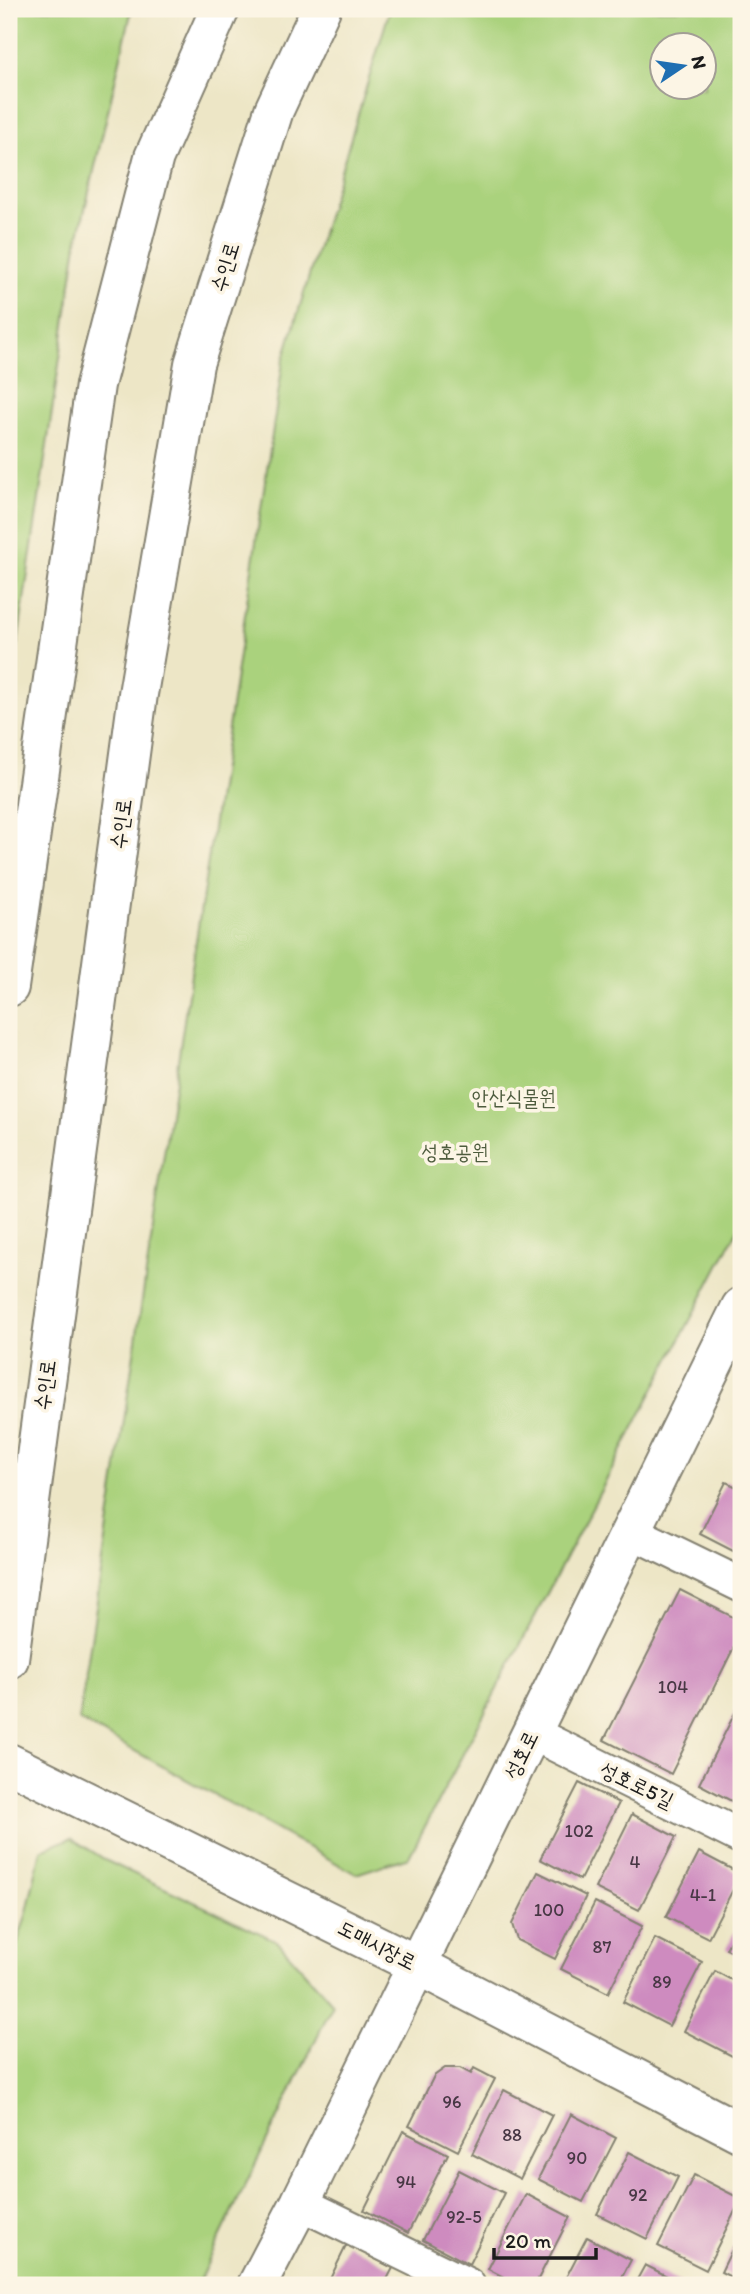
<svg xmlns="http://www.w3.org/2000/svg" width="750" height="2294" font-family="Itim,'Poor Story',sans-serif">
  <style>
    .green { fill: #aad27d; stroke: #63774c; stroke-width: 2; fill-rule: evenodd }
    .building { fill: #ce8bbf }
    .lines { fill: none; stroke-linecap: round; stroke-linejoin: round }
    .street-casing { stroke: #848171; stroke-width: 37 }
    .secondary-casing { stroke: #848171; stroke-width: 42 }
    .highway-casing { stroke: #848171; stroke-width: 42 }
    .street { stroke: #fff; stroke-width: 33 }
    .secondary { stroke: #fff; stroke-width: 38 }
    .highway { stroke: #fff; stroke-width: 38 }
    .labels { text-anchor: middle; stroke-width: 7; stroke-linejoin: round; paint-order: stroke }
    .number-label { font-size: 18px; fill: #483845 }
    .street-label { font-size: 21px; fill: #1c1c1c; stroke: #fcf5e5 }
    .park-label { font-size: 21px; fill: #4e5c3e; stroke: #fcf5e5 }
  </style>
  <rect width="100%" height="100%" fill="#fcf5e5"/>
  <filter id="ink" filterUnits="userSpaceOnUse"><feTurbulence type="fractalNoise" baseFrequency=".0143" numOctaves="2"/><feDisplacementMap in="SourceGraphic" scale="14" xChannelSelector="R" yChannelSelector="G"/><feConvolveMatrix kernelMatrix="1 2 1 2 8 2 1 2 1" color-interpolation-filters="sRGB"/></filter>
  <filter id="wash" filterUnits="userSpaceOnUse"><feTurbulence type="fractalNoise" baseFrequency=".00686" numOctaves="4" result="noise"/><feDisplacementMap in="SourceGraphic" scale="28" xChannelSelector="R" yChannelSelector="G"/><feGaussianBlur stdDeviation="1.57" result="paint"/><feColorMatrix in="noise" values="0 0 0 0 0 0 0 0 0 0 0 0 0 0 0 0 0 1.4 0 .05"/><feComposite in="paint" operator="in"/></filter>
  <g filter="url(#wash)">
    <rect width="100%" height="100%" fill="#ede6c6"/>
    <g class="green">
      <path d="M 9,9 L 132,9 L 77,243 L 9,701 Z"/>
      <path d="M 390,9 L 741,9 L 741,1223 L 409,1857 L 356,1874 L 79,1720 L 283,362 ZM 662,46 L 704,46 L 704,88 L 662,88 Z"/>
      <path d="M 71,1838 L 109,1862 L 277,1941 L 333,2004 L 197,2285 L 9,2285 L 9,1971 L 27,1912 L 41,1850 Z"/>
    </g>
    <g id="blocks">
      <g class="building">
        <path d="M 726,1482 L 741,1489 L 741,1555 L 700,1534 Z"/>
        <path d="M 680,1590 L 741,1621 L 741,1633 L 671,1774 L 604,1740 Z"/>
        <path d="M 741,1701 L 741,1806 L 699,1784 Z"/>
        <path d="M 579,1783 L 619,1803 L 580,1880 L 540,1859 Z"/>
        <path d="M 632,1814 L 676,1837 L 639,1910 L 595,1888 Z"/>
        <path d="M 699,1852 L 741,1874 L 708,1938 L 666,1917 Z"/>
        <path d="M 538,1872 L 586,1896 L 555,1959 L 517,1940 L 512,1924 Z"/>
        <path d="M 595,1902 L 642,1926 L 608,1993 L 561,1969 Z"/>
        <path d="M 741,1918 L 741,1956 L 726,1949 Z"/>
        <path d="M 655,1938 L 702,1962 L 669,2026 L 623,2002 Z"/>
        <path d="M 715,1971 L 741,1985 L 741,2051 L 738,2059 L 684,2031 Z"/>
        <path d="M 445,2068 L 460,2068 L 471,2074 L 474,2068 L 495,2079 L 458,2151 L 409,2126 L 434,2076 Z"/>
        <path d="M 504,2090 L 552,2115 L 520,2179 L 472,2154 Z"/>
        <path d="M 571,2114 L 616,2138 L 583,2202 L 538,2179 Z"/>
        <path d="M 403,2131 L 448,2154 L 408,2233 L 364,2210 Z"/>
        <path d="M 629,2152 L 678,2177 L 647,2239 L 597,2214 Z"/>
        <path d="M 459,2170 L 504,2193 L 469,2264 L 423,2240 Z"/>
        <path d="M 694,2175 L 741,2199 L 706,2270 L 658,2246 Z"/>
        <path d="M 526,2194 L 570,2217 L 535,2285 L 519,2285 L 488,2269 Z"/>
        <path d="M 741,2231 L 741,2282 L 721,2272 Z"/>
        <path d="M 587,2237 L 631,2260 L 618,2285 L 562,2285 Z"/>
        <path d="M 347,2244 L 393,2268 L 384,2285 L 327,2285 Z"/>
        <path d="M 645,2265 L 685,2285 L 634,2285 Z"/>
      </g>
    </g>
  </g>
  <g filter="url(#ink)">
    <use href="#blocks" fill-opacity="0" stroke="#848171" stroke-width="2"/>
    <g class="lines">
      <g class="street-casing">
        <g id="street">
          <path d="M 632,1532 L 741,1585"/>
          <path d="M 532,1733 L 741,1837"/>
          <path d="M 300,2203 L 468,2285"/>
        </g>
      </g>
      <g class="secondary-casing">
        <g id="secondary">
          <path d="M 9,1763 L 417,1965 L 741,2133"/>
          <path d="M 257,2285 L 300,2203 L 741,1307"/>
        </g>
      </g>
      <g class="highway-casing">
        <g id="highway">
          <path d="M 9,987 L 95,385 L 154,157 L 220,9"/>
          <path d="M 9,1659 L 138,694 L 194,364 L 274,110 L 321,9"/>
        </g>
      </g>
      <use href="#street" class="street"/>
      <use href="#secondary" class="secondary"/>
      <use href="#highway" class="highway"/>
    </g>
  </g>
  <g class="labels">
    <g class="number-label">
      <text x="673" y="1693">104</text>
      <text x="579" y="1837">102</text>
      <text x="635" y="1868">4</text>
      <text x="703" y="1901">4-1</text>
      <text x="549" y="1916">100</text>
      <text x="602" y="1953">87</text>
      <text x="662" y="1988">89</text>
      <text x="452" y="2108">96</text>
      <text x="512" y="2141">88</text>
      <text x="577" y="2164">90</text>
      <text x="406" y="2188">94</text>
      <text x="638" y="2201">92</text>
      <text x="464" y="2223">92-5</text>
    </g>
    <g class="street-label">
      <text transform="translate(225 267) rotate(-73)" y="7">수인로</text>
      <text transform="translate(121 824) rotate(-82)" y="7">수인로</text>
      <text transform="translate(45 1385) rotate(-82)" y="7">수인로</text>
      <text transform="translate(521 1755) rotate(-64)" y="7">성호로</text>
      <text transform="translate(637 1785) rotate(26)" y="7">성호로5길</text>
      <text transform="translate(377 1945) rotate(27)" y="7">도매시장로</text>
    </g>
    <g class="park-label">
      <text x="514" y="1105">안산식물원</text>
      <text x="455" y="1159">성호공원</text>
    </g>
  </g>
  <rect width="750" height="2294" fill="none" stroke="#fcf5e5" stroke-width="35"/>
  <g transform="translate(683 66) rotate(77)"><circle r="33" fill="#fcf5e5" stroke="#a29e95" stroke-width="2"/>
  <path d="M0-5L12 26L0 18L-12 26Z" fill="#1f6fb2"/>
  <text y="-10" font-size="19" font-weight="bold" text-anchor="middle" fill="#1c1c1c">N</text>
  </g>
  <path d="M494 2248v10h102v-10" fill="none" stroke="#1c1c1c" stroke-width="3.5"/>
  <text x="505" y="2248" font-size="21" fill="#1c1c1c" stroke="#fcf5e5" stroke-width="5" paint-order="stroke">20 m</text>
</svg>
